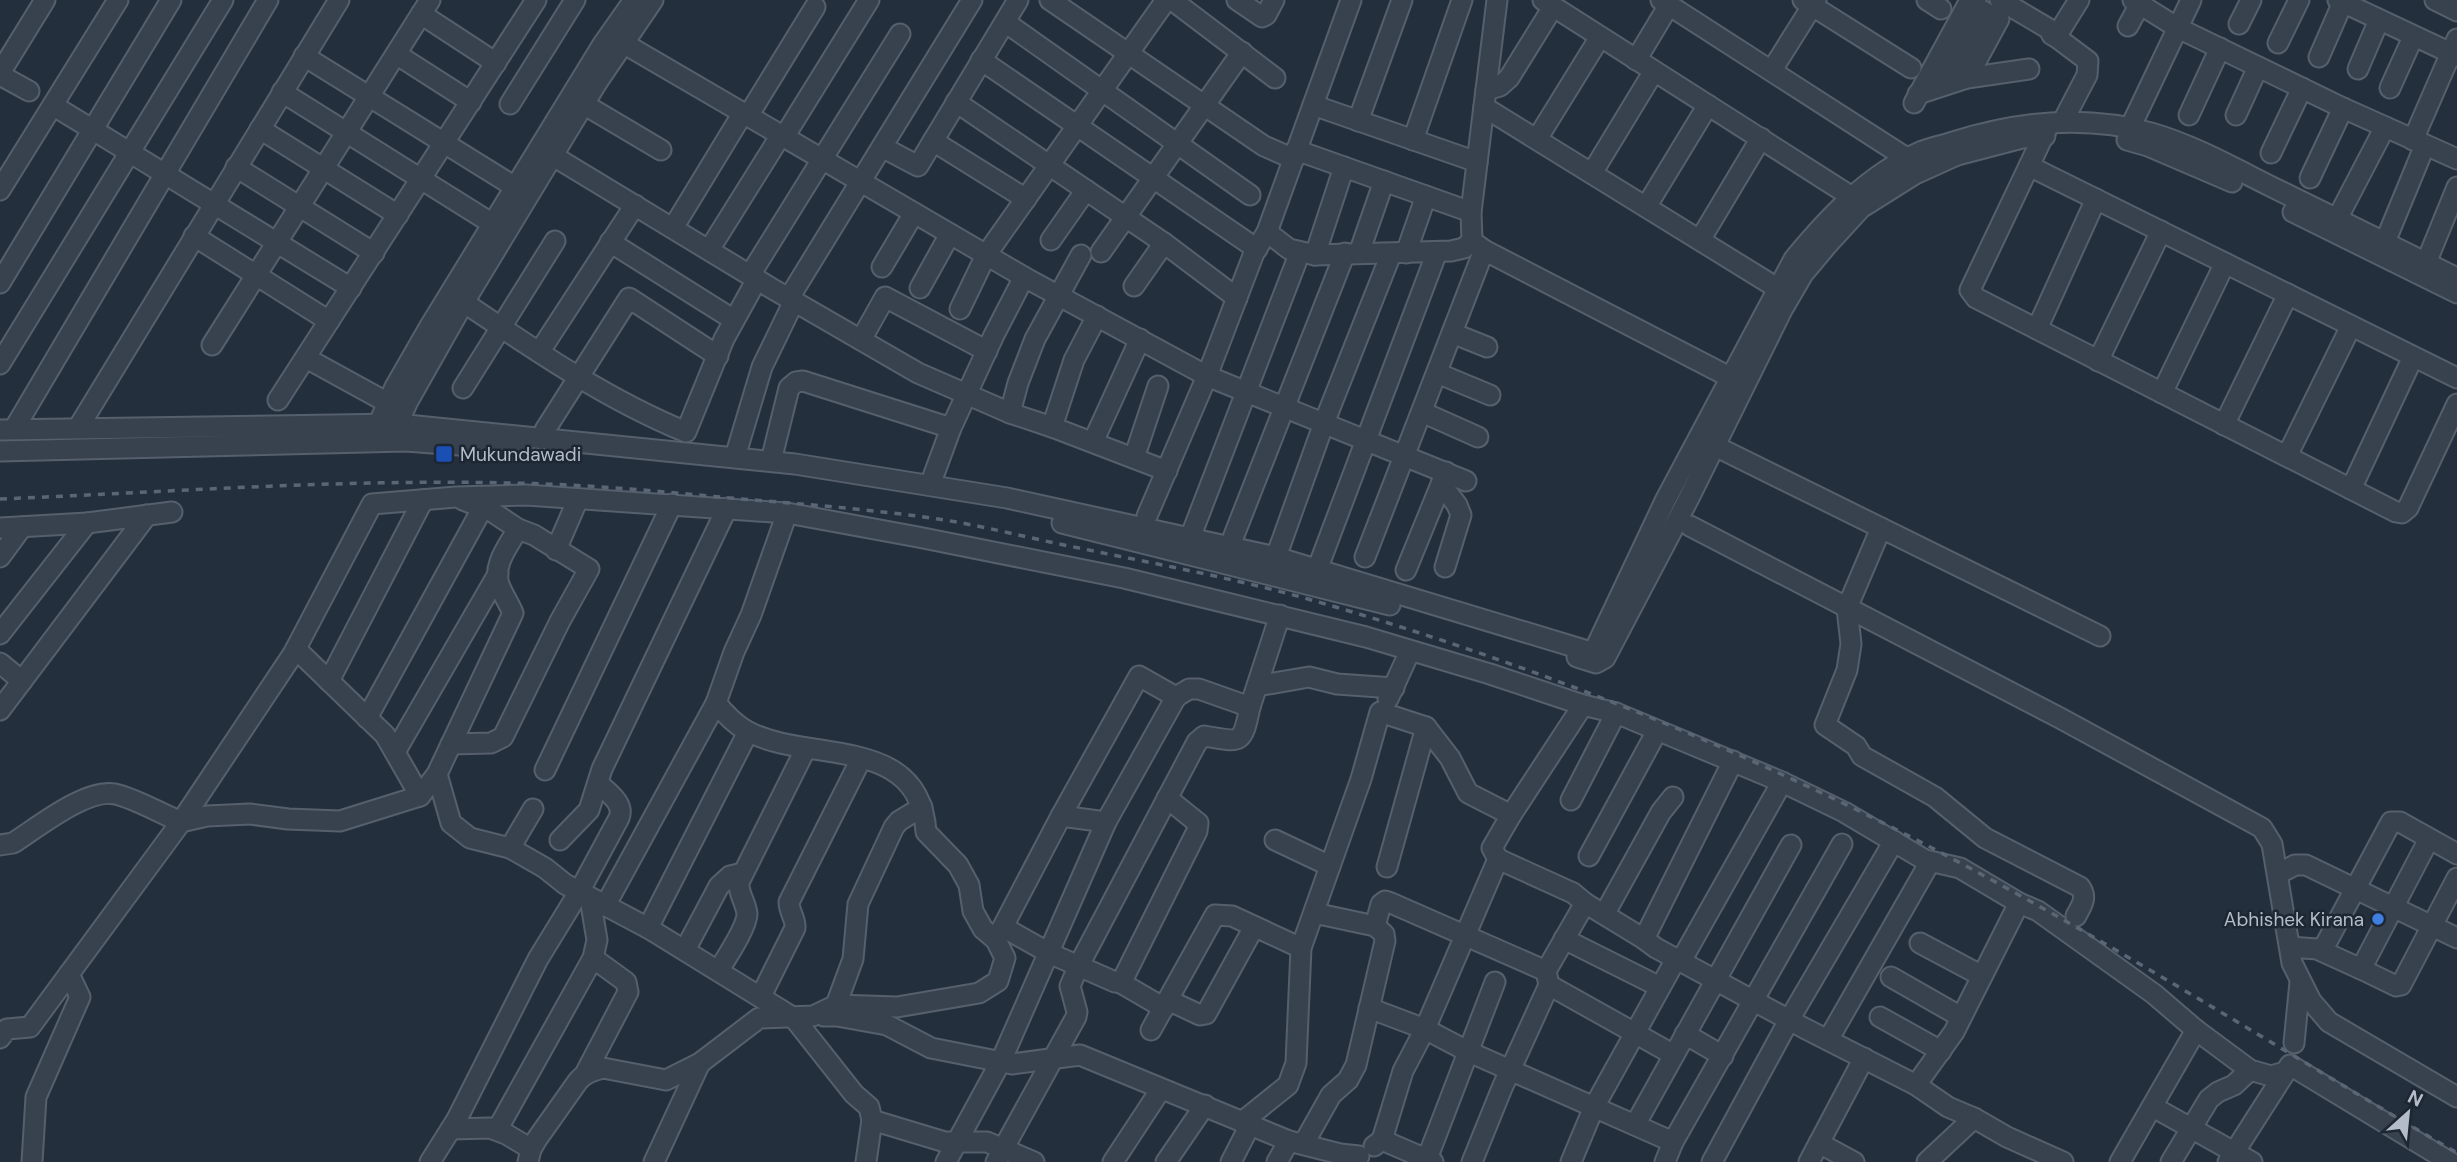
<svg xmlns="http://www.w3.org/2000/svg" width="2457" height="1162" font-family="'DM Sans',sans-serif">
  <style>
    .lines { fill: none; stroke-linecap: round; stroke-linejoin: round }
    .minor-casing { stroke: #565f6c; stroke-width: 23 }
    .minor { stroke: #38414e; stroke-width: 19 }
    .rail { stroke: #5a6575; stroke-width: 3.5; stroke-dasharray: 7 7; stroke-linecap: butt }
    .transit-dot { fill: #1a4fb4; stroke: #1d2633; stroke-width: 2.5 }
    .shop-dot { fill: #3f7fe0; stroke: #1d2633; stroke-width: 2.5 }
    .labels { text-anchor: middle; stroke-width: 5; stroke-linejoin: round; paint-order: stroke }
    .poi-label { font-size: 19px; fill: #b4bcc9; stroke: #1d2633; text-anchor: start }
  </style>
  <rect width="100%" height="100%" fill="#242f3e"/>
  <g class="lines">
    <g class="minor-casing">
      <g id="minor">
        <path d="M 1050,0 L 1264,146 L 1294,159"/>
        <path d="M 1172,0 L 1275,78"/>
        <path d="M 1237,0 L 1262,17 L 1266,15 L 1274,0"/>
        <path d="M 1497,0 L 1471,212 L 1472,241 L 1484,250 L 1741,383"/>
        <path d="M 1543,0 L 1852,197"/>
        <path d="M 1661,0 L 1908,159"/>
        <path d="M 1803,0 L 1911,68"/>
        <path d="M 1927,0 L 1941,9"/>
        <path d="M 2000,0 L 2049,29 L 2052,35 L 2056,37 L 2079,0"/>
        <path d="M 2133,0 L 2178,28 L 2343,108 L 2457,159"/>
        <path d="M 2338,0 L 2457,56"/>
        <path d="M 2435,0 L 2457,11"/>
        <path d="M 421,14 L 496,63"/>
        <path d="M 1005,22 L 1250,195"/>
        <path d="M 2239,24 L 2251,0"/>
        <path d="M 2128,26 L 2142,0"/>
        <path d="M 611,33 L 623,43 L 1024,277 L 1207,376 L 1466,481"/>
        <path d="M 2056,37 L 2088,61 L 2087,75 L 2063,121"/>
        <path d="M 2278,43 L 2299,0"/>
        <path d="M 396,54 L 471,102"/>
        <path d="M 304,56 L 515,187"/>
        <path d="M 2319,57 L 2343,2"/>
        <path d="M 981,60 L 1257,249"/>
        <path d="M 1636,60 L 1669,5"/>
        <path d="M 2358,69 L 2379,20"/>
        <path d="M 1772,70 L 1816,0"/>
        <path d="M 0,73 L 45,0"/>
        <path d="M 0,75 L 29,91"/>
        <path d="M 1967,78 L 1999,19 L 1968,4"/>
        <path d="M 1943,85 L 1983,11"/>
        <path d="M 2390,88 L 2413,37"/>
        <path d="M 1486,90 L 1500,86 L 1509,78 L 1553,7"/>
        <path d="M 282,92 L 504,231"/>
        <path d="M 1918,94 L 1967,78 L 2029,69"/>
        <path d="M 575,99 L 661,150"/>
        <path d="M 956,102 L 1164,243 L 1237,298"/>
        <path d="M 1914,103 L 1968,4 L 1976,0"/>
        <path d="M 510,104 L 575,0"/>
        <path d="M 1313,105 L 1477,162"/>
        <path d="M 54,106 L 351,288"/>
        <path d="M 1484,107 L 1777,288"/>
        <path d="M 2189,115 L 2220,48"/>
        <path d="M 2236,115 L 2258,67"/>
        <path d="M 748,116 L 815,7"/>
        <path d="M 1358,121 L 1402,0"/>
        <path d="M 2048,126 L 1970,290 L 1976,298 L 2396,512 L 2402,513 L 2408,508 L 2457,404"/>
        <path d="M 2130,128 L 2191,0"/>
        <path d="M 260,129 L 398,215"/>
        <path d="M 784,137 L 869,0"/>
        <path d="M 1537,139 L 1600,37"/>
        <path d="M 1413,140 L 1462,0"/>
        <path d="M 2127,140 L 2148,146 L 2232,182"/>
        <path d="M 2413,140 L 2457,39"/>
        <path d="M 933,141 L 1026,199"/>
        <path d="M 882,147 L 918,166 L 1018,0"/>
        <path d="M 540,148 L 771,288 L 918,373 L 1010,413 L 1052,427 L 1167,471"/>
        <path d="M 1296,150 L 1471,212"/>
        <path d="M 2271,153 L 2302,88"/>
        <path d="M 2029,166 L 2457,378"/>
        <path d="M 236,167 L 374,253"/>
        <path d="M 1592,173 L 1654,71"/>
        <path d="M 2310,178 L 2343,108"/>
        <path d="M 0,190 L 118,0"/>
        <path d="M 1646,207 L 1708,105"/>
        <path d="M 2293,212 L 2457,293"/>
        <path d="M 2337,219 L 2385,127"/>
        <path d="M 673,228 L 743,113"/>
        <path d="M 1267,232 L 1289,249 L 1315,255 L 1451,251 L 1464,248 L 1472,241"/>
        <path d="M 194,236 L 329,321"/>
        <path d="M 1051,240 L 1086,190"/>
        <path d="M 1700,240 L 1761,138"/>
        <path d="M 610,242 L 734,320"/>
        <path d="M 2385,242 L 2425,145"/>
        <path d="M 709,250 L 781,135"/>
        <path d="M 1101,252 L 1242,52"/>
        <path d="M 1359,253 L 1384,181"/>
        <path d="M 1406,253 L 1426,196"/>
        <path d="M 1315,255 L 1344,167"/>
        <path d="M 2426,263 L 2457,187"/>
        <path d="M 882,267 L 914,213"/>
        <path d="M 750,275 L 900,34"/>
        <path d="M 0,283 L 171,0"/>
        <path d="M 1134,286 L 1164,243"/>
        <path d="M 920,288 L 950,234"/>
        <path d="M 453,295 C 527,345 603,398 686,432 L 724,339 L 757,279"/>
        <path d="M 789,298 L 972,0"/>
        <path d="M 960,309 L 986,255 L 1166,0"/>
        <path d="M 2037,329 L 2096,199"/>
        <path d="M 1452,333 L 1487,347"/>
        <path d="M 861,340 L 885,297 L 987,351"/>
        <path d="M 212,345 L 430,0"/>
        <path d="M 540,351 L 635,205"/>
        <path d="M 306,358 L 388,403"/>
        <path d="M 2098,361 L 2161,231"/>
        <path d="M 0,364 L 223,0"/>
        <path d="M 1437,373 L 1490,395"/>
        <path d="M 463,388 L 555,241"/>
        <path d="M 2162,393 L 2225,263"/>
        <path d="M 278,400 L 536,0"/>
        <path d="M 1422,412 L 1478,437"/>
        <path d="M 1010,413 L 1018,383 L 1035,339 L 1081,255"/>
        <path d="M 2224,425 L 2288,294"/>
        <path d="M 1052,427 L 1074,360 L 1097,316"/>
        <path d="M 78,428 L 339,0"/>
        <path d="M 14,429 L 268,0"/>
        <path d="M 0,430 L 397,424 L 795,464 L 1007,498 L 1276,557 L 1591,652 L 1596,647 L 1665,501 L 1794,259 C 1828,218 1868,175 1918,153 C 1929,148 1941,146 1953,142 C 2018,122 2084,114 2151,133 C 2193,145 2232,167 2272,187 C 2333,217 2395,247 2457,278"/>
        <path d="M 545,430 L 629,298 L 718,356"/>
        <path d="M 374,434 L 395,387 L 430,326 L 603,44 L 634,0"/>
        <path d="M 393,434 L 408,401 L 464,302 L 596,84 L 653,0"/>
        <path d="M 1093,442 L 1140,339"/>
        <path d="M 1715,446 L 2100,636"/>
        <path d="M 0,451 L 406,441 L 523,450"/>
        <path d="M 2287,456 L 2351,326"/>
        <path d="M 735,457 L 762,367 L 794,301"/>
        <path d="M 1134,458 L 1158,386"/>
        <path d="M 771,461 L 789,388 L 796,382 L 803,381 L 951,428 L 994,335 L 1024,277"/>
        <path d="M 1441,484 L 1457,505 L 1461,515 L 1445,567"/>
        <path d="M 930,485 L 951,428"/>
        <path d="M 2351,489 L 2413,357"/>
        <path d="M 1147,516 L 1207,376 L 1254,253 L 1267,232 L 1351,0"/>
        <path d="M 1062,523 L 1390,605"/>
        <path d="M 1690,526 L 2060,718 L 2262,828 L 2272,844 L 2292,963 L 2311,1001 L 2329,1022 L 2457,1097"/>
        <path d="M 0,528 L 87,523 L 172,512"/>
        <path d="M 1881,528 L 1847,608 L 1851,644 L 1847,670 L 1825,725 L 1856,746 L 1862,756 L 1935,797 L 1985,838 L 2080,887 C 2088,898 2081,906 2076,916"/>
        <path d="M 1190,538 L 1300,252"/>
        <path d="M 1229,548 L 1345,253"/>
        <path d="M 556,550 L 578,499"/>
        <path d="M 0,557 L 22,527"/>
        <path d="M 1276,557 L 1324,423 L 1391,254"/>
        <path d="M 1365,557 L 1484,250"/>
        <path d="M 1317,570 L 1437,252"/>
        <path d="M 1406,570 L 1446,472"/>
        <path d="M 0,634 L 87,523"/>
        <path d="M 296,649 L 385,735 L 420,796"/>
        <path d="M 1577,657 L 1596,663 L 1605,658 L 1689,498 L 1782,310 L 1803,274 L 1828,244 L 1861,208 L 1915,174 L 1957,155 L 2022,138 L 2045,136"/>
        <path d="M 0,663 L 22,681"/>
        <path d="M 329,681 L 423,500"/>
        <path d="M 1257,686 L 1309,677 L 1337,684 L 1394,688"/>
        <path d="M 1388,699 L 1410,651"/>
        <path d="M 0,710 L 147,515"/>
        <path d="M 367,718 L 482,509"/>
        <path d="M 1426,727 L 1450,758 L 1468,793 L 1511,815"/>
        <path d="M 451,744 L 491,743 L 503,737 L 560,621 L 589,569 L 534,535 L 518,529 L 491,511 L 463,500"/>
        <path d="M 395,752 L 498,574"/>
        <path d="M 1733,761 L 1644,939 L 1656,948 L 1804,1028 L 1916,1085 L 1948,1107 L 1974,1118 L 2007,1137 L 2063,1162"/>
        <path d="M 545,770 L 672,504"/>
        <path d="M 437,774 L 451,823 L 470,838 L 510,848 L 545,868 L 565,884 L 648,928 L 794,1018 L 854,1094 L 869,1107 L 872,1120 L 866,1162"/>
        <path d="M 1571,800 L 1616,713"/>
        <path d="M 1061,816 L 1106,822 L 1176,697"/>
        <path d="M 560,840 L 589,810 L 602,769 L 727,508"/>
        <path d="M 1275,840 L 1330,866"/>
        <path d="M 0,845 L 13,843 C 37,828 86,788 115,794 C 134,798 162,814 181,822 L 293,654 L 372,504 L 456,497 L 526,495 L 787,513 L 918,537 L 1124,578 L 1366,637 L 1490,674 L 1583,705 L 1616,713 L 1782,782 L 1844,812 L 1925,860 L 1960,868 L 2019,903 L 2038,911 L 2154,994 L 2196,1030 L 2250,1070 L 2271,1076 L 2285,1072"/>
        <path d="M 510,848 L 533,809"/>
        <path d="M 1589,856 L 1657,731"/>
        <path d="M 1498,859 L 1492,848 L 1511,815 L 1583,705"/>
        <path d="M 2278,874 L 2295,865 L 2306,865 L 2457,938"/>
        <path d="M 1585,903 L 1573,893 L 1498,859 L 1425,1029 L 1467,1051 L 1673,1142"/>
        <path d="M 605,906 L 716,703 L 734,652 L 751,615 L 787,513"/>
        <path d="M 1605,913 L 1661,812 L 1673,797"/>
        <path d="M 1375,926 L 1381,904 L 1385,901 L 1391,903 L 1546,971"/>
        <path d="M 1003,927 L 1049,953 L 1115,982 L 1121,983 L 1197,831 L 1198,823 L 1167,798"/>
        <path d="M 648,928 L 748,732"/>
        <path d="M 1564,939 L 1660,987"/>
        <path d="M 996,940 L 1061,816 L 1139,676 L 1176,697 L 1189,689 L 1199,689 L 1250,707 L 1280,615"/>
        <path d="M 1920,943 L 1982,976"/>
        <path d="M 2290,947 L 2317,949 L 2361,969 L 2429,839"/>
        <path d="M 685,950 L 719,886 L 730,876 L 743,873"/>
        <path d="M 2322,951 L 2391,822 L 2400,822 L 2457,854"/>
        <path d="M 1681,961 L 1782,782"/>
        <path d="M 2361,969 L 2396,986 L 2401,985 L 2457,878"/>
        <path d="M 719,970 C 726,958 747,927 747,914 C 746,902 738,894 739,882 L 806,748"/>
        <path d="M 1891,977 L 1961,1017"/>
        <path d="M 1121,983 L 1164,1008"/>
        <path d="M 1549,985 L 1674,1055"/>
        <path d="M 761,996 L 795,928 C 796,919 789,912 789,902 L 861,759"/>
        <path d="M 1168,1000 L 1200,1015 L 1206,1014 L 1254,927"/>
        <path d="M 836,1005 L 853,959 L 858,904 L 894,827 L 899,821 L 922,807"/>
        <path d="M 1369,1008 L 1425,1029 L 1403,1071 L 1382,1140"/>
        <path d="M 824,1016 L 837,1016 L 887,1025 L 931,1048 L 1012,1064 L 1080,1055 L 1289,1141 L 1340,1154 L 1359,1156"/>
        <path d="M 1880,1017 L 1941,1051"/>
        <path d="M 1151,1030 L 1215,915 L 1232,916 L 1301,948"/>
        <path d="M 1685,1034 L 1723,1056"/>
        <path d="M 0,1038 L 7,1029 L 30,1027 L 181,822 L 207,816 L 250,814 L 288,819 L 340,821 L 420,796 L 437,774 L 513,613 C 509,604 504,596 500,587 C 491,567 508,546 518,529"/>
        <path d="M 1828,1040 L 1930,862"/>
        <path d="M 2294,1043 L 2300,982"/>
        <path d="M 585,1074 L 628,992 L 626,982 L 593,958"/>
        <path d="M 1916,1085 L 1954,1032 L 2019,903"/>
        <path d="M 2153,1107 L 2252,1162"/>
        <path d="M 872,1120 L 945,1142 L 987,1142 L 1034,1162"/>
        <path d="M 1242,1122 L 1288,1085 L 1296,1063 L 1301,948 L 1361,779 L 1380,712 L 1426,727 L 1387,867"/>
        <path d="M 1635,1125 L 1791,845"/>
        <path d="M 451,1129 L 490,1128 L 506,1134 L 531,1149"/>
        <path d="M 497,1130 L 593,958 L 597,940 L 590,898"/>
        <path d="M 1304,1143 L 1331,1095 L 1348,1080 L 1356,1065 L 1385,941 L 1384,934 L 1375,926 L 1314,913"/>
        <path d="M 1819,1143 L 1854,1162"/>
        <path d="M 1374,1146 L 1382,1140 L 1433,1162"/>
        <path d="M 1427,1159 L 1495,982"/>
        <path d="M 32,1162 L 36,1097 L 80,997 L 69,974"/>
        <path d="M 430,1162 L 457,1119 L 538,959 L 579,892 L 619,818 C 625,803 608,793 598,783"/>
        <path d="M 528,1162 L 531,1149 L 537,1139 L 578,1081 C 585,1073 592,1071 603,1068 L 666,1080 L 700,1063 L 759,1018 L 813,1016 L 836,1005 L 897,1007 L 979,993 L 998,981 L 1005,958 L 996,940 L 983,929 L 973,911 L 969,885 L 958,865 L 926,832 C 920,733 808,764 747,731 C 734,724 725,714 716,703"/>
        <path d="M 654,1162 L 700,1063"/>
        <path d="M 946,1162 L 1001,1061 L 1106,822"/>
        <path d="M 996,1162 L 1076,1017 L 1077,1012 L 1070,986 L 1079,965 L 1197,742 L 1204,736 C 1241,742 1242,746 1250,707"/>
        <path d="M 1113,1162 L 1161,1089"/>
        <path d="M 1166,1162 L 1205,1105"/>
        <path d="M 1231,1162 L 1250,1125"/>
        <path d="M 1277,1162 L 1289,1141"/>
        <path d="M 1472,1162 L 1502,1088 L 1549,985 L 1546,971 L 1585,903 L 1644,939"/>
        <path d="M 1571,1162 L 1594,1107 L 1676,959"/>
        <path d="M 1665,1162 L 1673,1142 L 1842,844"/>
        <path d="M 1712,1162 L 1789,1020 L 1894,841"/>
        <path d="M 1809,1162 L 1864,1058"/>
        <path d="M 1927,1162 L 1974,1118"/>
        <path d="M 2120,1162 L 2196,1030"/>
        <path d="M 2171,1162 L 2209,1099 L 2218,1092 L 2234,1085 L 2250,1070"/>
        <path d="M 2228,1162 L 2290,1065 L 2450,1162"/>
      </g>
    </g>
    <use href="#minor" class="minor"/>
    <path class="rail" d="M 0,499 C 169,492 339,479 509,483 C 583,484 657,491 730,498 C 800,504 870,509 938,519 C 985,526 1032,539 1079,548 C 1156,564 1233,578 1308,599 C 1480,648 1647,711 1809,787 C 2034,892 2243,1028 2457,1153"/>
  </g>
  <rect class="transit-dot" x="435" y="445" width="18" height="18" rx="3.5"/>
  <circle class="shop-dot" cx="2378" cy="919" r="7"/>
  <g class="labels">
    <g class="poi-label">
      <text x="460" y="461">Mukundawadi</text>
      <text x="2364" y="926" text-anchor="end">Abhishek Kirana</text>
    </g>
  </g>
  <g transform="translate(2408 1113) rotate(27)" stroke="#1d2633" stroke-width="5" paint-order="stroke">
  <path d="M0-5L12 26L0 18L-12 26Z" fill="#b4bcc9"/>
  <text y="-10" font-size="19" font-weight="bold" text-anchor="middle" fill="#b4bcc9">N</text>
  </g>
</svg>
